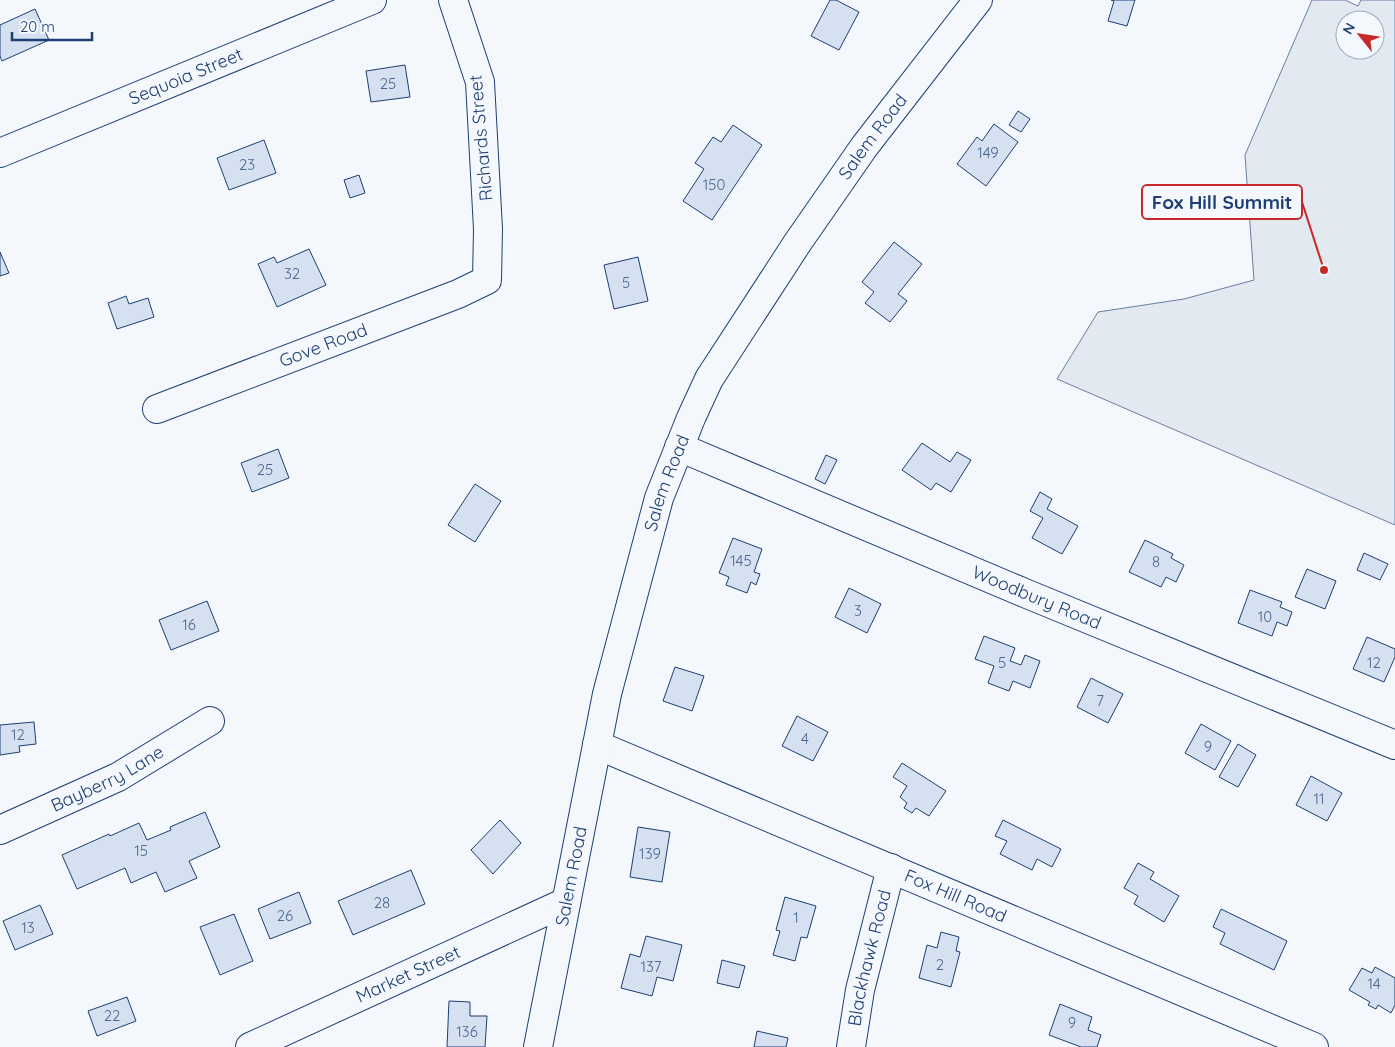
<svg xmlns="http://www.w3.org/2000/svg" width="1395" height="1047" font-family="Quicksand,sans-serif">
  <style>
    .green { fill: #e3e9f0; stroke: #687fa3; fill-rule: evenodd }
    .building { fill: #d5e0f0; stroke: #1d3f73 }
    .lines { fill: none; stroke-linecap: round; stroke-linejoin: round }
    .minor-casing { stroke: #1d3f73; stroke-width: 30 }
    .major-casing { stroke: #1d3f73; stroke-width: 30 }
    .minor { stroke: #f4f7fb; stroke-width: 28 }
    .major { stroke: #f4f7fb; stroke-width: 28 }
    .labels { text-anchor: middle; stroke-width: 4; stroke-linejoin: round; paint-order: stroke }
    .number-label { font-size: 15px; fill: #4b6792 }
    .street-label { font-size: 18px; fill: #1d3f73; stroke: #f4f7fb }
    .leader { fill: none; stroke: #c62828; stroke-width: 2 }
    .callout-dot { fill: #c62828; stroke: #f4f7fb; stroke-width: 2 }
    .callout { fill: #f4f7fb; stroke: #c62828; stroke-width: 2 }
    .callout-label { font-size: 19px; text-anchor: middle; font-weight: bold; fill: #1d3f73 }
  </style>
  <rect width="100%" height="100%" fill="#f4f7fb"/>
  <path class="green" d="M 1312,0 L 1345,0 L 1358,6 L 1361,0 L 1395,0 L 1395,525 L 1057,379 L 1098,312 L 1184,299 L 1254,280 L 1245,155 ZM 1345,20 L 1375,20 L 1375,50 L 1345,50 Z"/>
  <g class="building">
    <path d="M 830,0 L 836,0 L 859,12 L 839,50 L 811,36 Z"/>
    <path d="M 1111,0 L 1135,0 L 1127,26 L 1108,21 L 1114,1 Z"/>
    <path d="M 35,9 L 49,40 L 2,61 L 0,56 L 0,25 Z"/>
    <path d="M 405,65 L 410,97 L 371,102 L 366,71 Z"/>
    <path d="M 1018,111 L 1030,119 L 1021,132 L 1009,125 Z"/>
    <path d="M 994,124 L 1018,142 L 986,186 L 957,164 L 977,137 L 982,141 Z"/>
    <path d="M 733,125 L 762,145 L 712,220 L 683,201 L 704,169 L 695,163 L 713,137 L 721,142 Z"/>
    <path d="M 264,140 L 276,173 L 229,190 L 217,158 Z"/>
    <path d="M 359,175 L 365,193 L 350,198 L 344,180 Z"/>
    <path d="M 894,242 L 922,264 L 898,294 L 907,301 L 890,322 L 865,303 L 874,292 L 862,282 Z"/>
    <path d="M 309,249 L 326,285 L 277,307 L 258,264 L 274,257 L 277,263 Z"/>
    <path d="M 0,252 L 9,273 L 0,276 Z"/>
    <path d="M 638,257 L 648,301 L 614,309 L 604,265 Z"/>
    <path d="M 126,296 L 129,304 L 148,298 L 154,317 L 117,329 L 108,303 Z"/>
    <path d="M 922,443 L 950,462 L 957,452 L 971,460 L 951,492 L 936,483 L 931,490 L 902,470 Z"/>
    <path d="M 278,449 L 289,478 L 252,492 L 241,463 Z"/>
    <path d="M 826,455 L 837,460 L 825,484 L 815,479 Z"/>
    <path d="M 475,484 L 501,501 L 475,542 L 448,525 Z"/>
    <path d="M 1040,492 L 1052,499 L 1047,509 L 1078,526 L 1062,554 L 1032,538 L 1043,518 L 1030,511 Z"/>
    <path d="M 733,538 L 762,549 L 754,572 L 760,574 L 756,585 L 751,582 L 747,593 L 726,585 L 729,577 L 719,573 Z"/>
    <path d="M 1145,540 L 1173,554 L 1171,558 L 1184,565 L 1176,582 L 1166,577 L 1161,587 L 1129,572 Z"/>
    <path d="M 1364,553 L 1388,564 L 1380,580 L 1357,570 Z"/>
    <path d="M 1307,569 L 1336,581 L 1325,609 L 1295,597 Z"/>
    <path d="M 849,588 L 881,604 L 867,633 L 835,617 Z"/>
    <path d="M 1250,590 L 1282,602 L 1280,607 L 1292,612 L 1287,626 L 1277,622 L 1272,636 L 1238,623 Z"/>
    <path d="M 207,601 L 219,631 L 171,650 L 159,620 Z"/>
    <path d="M 984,636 L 1015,648 L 1010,661 L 1021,665 L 1025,655 L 1040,661 L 1030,688 L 1013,681 L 1009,691 L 988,683 L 994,666 L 975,659 Z"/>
    <path d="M 1367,637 L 1395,649 L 1395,657 L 1384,682 L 1353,669 Z"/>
    <path d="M 675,667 L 704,676 L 692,711 L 663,701 Z"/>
    <path d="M 1091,678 L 1123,694 L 1108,723 L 1077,707 Z"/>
    <path d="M 797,716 L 828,732 L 813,761 L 782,746 Z"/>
    <path d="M 34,722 L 36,744 L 19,746 L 20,752 L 0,755 L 0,725 Z"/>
    <path d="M 1201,724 L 1231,741 L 1215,770 L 1185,753 Z"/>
    <path d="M 1238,744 L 1256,755 L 1238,787 L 1219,777 Z"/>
    <path d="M 902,763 L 946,791 L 929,816 L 916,808 L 912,813 L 904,808 L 907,803 L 900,797 L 907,786 L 893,777 Z"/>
    <path d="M 1311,776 L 1342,793 L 1327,821 L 1296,805 Z"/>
    <path d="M 205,812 L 220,847 L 189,861 L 197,878 L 165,892 L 156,872 L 131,883 L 125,868 L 77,889 L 62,855 L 109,834 L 110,836 L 139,823 L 147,840 L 171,830 L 170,827 Z"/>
    <path d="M 500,820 L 521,843 L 493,874 L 471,850 Z"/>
    <path d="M 1003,820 L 1061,849 L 1052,867 L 1037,859 L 1032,870 L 1000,854 L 1007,841 L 995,836 Z"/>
    <path d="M 638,827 L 670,832 L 662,882 L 630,877 Z"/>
    <path d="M 1138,863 L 1154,872 L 1150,879 L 1179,896 L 1164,922 L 1134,904 L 1138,896 L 1124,888 Z"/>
    <path d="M 411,870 L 425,904 L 353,935 L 338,901 Z"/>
    <path d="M 299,892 L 311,923 L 270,939 L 258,909 Z"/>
    <path d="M 785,897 L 816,906 L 807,938 L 801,937 L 795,961 L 773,955 L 780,931 L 776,930 Z"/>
    <path d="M 40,905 L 53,934 L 15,950 L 3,921 Z"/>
    <path d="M 1221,909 L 1287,941 L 1274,970 L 1220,944 L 1225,933 L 1213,927 Z"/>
    <path d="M 234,914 L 253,961 L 220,975 L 200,927 Z"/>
    <path d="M 941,932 L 959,937 L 956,951 L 960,952 L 951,987 L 919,978 L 927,945 L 937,948 Z"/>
    <path d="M 646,936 L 682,945 L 673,981 L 657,977 L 652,996 L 621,988 L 630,954 L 640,957 Z"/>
    <path d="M 722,960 L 745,966 L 739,988 L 717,983 Z"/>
    <path d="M 1375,967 L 1395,978 L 1395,1005 L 1391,1013 L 1378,1005 L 1376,1009 L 1368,1005 L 1370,1002 L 1349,990 L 1362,968 L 1372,973 Z"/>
    <path d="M 127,997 L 136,1021 L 97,1036 L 88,1011 Z"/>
    <path d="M 449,1001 L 470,1002 L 470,1016 L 487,1016 L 485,1047 L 447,1047 Z"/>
    <path d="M 1060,1004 L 1092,1017 L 1088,1030 L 1101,1035 L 1097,1047 L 1081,1047 L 1049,1035 Z"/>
    <path d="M 757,1031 L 788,1038 L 786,1047 L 754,1047 Z"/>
  </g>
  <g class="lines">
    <g class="minor-casing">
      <g id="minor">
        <path id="s1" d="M 0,153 L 372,0"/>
        <path id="s2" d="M 157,409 L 458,294 L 487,280 L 488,229 L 480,82 L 453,0"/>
        <path id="s3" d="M 679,447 L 1027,594 L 1395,745"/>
        <path id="s4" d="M 597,745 L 1314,1047"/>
        <path id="s5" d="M 0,830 L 118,777 L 210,721"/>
        <path id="s6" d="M 250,1047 L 566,902"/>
        <path id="s7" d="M 851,1047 L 860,990 L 891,868"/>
      </g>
    </g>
    <g class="major-casing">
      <g id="major">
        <path id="s8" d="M 538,1047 L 607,694 L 659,498 L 691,418 L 709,379 L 798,242 L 864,147 L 978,0"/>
      </g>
    </g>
    <use href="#minor" class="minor"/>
    <use href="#major" class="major"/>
  </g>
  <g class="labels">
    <g class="number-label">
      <text x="388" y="89">25</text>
      <text x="988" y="158">149</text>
      <text x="247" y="170">23</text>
      <text x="714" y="190">150</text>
      <text x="292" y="279">32</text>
      <text x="626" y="288">5</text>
      <text x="265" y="475">25</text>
      <text x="741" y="566">145</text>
      <text x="1156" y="567">8</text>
      <text x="858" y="616">3</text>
      <text x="1265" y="622">10</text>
      <text x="189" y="630">16</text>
      <text x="1002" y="668">5</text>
      <text x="1374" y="668">12</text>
      <text x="1100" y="706">7</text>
      <text x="18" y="740">12</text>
      <text x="805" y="744">4</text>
      <text x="1208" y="752">9</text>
      <text x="1319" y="804">11</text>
      <text x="141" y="856">15</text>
      <text x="650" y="859">139</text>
      <text x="382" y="908">28</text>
      <text x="285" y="921">26</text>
      <text x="796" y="923">1</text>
      <text x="28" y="933">13</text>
      <text x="940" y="970">2</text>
      <text x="651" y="972">137</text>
      <text x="1374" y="989">14</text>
      <text x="112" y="1021">22</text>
      <text x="1072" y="1028">9</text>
      <text x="467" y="1037">136</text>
    </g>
    <g class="street-label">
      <text dy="6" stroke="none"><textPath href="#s1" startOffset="201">Sequoia Street</textPath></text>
      <text transform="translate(481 138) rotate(-95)" y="6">Richards Street</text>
      <text dy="6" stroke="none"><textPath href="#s8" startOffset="984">Salem Road</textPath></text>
      <text dy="6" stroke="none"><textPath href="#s2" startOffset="178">Gove Road</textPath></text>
      <text dy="6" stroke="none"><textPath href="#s8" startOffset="579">Salem Road</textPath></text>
      <text dy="6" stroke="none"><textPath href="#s3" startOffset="388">Woodbury Road</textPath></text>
      <text dy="6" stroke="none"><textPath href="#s5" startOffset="119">Bayberry Lane</textPath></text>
      <text dy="6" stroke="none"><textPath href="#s8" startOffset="174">Salem Road</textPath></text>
      <text dy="6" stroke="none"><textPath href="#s4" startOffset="389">Fox Hill Road</textPath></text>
      <text dy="6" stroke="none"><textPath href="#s7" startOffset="91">Blackhawk Road</textPath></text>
      <text dy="6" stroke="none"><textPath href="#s6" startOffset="174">Market Street</textPath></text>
    </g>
  </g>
  <path class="leader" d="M1324 270L1302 202"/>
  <circle class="callout-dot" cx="1324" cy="270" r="5"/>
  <rect class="callout" x="1142" y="185" width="160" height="34" rx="5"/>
  <g class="callout-label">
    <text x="1222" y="209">Fox Hill Summit</text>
  </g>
  <g transform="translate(1360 35) rotate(300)"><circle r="24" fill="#f4f7fb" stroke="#9eadc5"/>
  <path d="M0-4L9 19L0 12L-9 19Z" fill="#c62828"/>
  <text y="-8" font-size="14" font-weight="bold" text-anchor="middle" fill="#1d3f73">N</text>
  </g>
  <path d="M12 32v8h80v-8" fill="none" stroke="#1d3f73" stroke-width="2.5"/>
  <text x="20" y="32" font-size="15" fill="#1d3f73" stroke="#f4f7fb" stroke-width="4" paint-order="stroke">20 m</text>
</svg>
